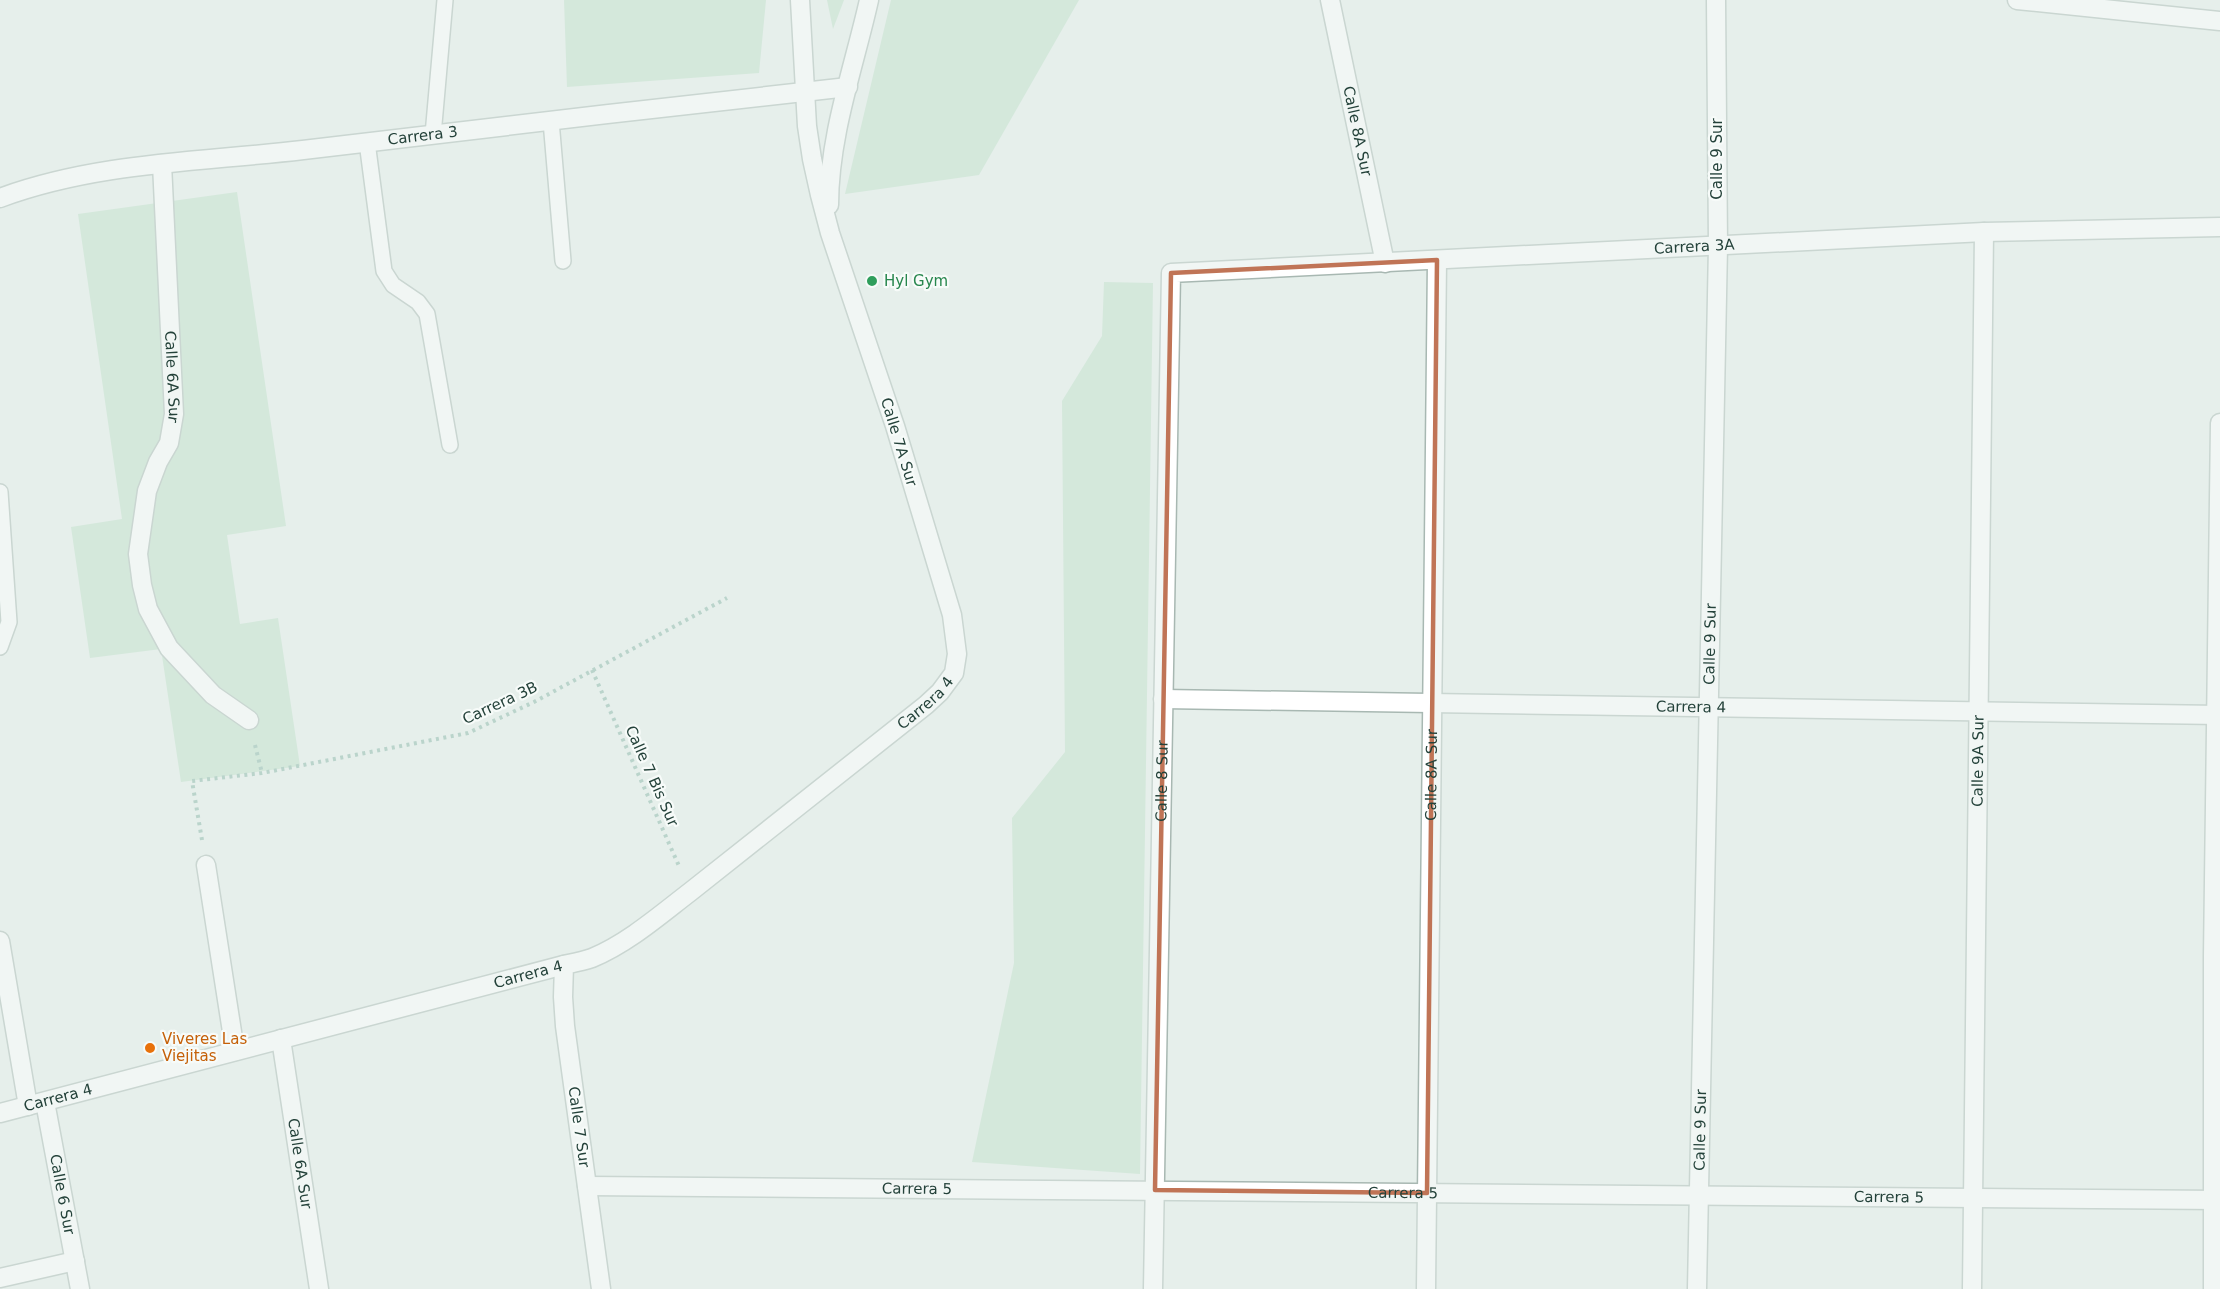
<svg xmlns="http://www.w3.org/2000/svg" width="2220" height="1289" font-family="'DejaVu Sans',sans-serif">
  <style>
    .green { fill: #bfe0c8 }
    .lines { fill: none; stroke-linecap: round; stroke-linejoin: round }
    .service-casing { stroke: #a8b8b2; stroke-width: 18 }
    .minor-casing { stroke: #a8b8b2; stroke-width: 21 }
    .tertiary-casing { stroke: #a8b8b2; stroke-width: 21 }
    .path { stroke: #86b3a5; stroke-width: 4; stroke-dasharray: 3 4.5; stroke-linecap: butt }
    .service { stroke: #fff; stroke-width: 15 }
    .minor { stroke: #fff; stroke-width: 18 }
    .tertiary { stroke: #fff; stroke-width: 18 }
    .marked { fill: none; stroke: #c07456; stroke-width: 4.5; stroke-linejoin: round }
    .leisure-dot { fill: #2e9e5b; stroke: #f7fbf9; stroke-width: 2 }
    .food-dot { fill: #e8710a; stroke: #f7fbf9; stroke-width: 2 }
    .labels { text-anchor: middle; stroke-width: 4.5; stroke-linejoin: round; paint-order: stroke }
    .street-label { font-size: 15px; fill: #24423a; stroke: #f7fbf9 }
    .leisure-label { font-size: 15px; fill: #27864d; stroke: #f7fbf9; text-anchor: start }
    .food-label { font-size: 15px; fill: #c56008; stroke: #f7fbf9; text-anchor: start }
  </style>
  <rect width="100%" height="100%" fill="#e6efeb"/>
  <g class="green">
    <path d="M 564,0 L 766,0 L 759,73 L 567,87 Z"/>
    <path d="M 827,0 L 844,0 L 833,29 Z"/>
    <path d="M 891,0 L 1079,0 L 979,175 L 845,194 Z"/>
    <path d="M 237,192 L 286,526 L 227,535 L 240,624 L 278,618 L 300,766 L 181,782 L 161,649 L 90,658 L 71,527 L 122,519 L 78,214 Z"/>
    <path d="M 1104,282 L 1153,283 L 1140,1174 L 972,1162 L 1014,963 L 1012,818 L 1065,752 L 1062,401 L 1102,336 Z"/>
  </g>
  <g class="lines">
    <g class="service-casing">
      <g id="service">
        <path d="M 551,121 L 563,261"/>
        <path d="M 433,135 L 445,0"/>
        <path d="M 367,142 L 384,271 L 393,285 L 418,302 L 427,314 L 450,445"/>
        <path d="M 0,492 L 9,622 L 0,647"/>
      </g>
    </g>
    <g class="minor-casing">
      <g id="minor">
        <path id="s1" d="M 1330,0 L 1385,263"/>
        <path d="M 2017,0 L 2220,21"/>
        <path id="s2" d="M 162,164 L 174,414 L 169,443 L 158,462 L 147,491 L 138,554 L 142,585 L 148,609 L 169,648 L 213,695 L 249,720"/>
        <path id="s3" d="M 0,198 C 97,162 202,162 303,150 C 485,128 666,107 848,87"/>
        <path id="s4" d="M 1163,699 L 2220,715"/>
        <path d="M 206,865 L 235,1051"/>
        <path d="M 0,941 L 28,1106"/>
        <path id="s5" d="M 281,1039 L 319,1289"/>
        <path id="s6" d="M 45,1102 L 80,1289"/>
        <path id="s7" d="M 0,1113 L 564,965"/>
        <path id="s8" d="M 587,1186 L 2220,1200"/>
        <path d="M 0,1278 L 75,1261"/>
        <path id="s9" d="M 1153,1289 L 1171,273 L 1984,232 L 2220,227"/>
        <path id="s10" d="M 1426,1289 L 1437,260"/>
        <path id="s11" d="M 1697,1289 L 1718,246 L 1716,0"/>
        <path id="s12" d="M 1972,1289 L 1984,232"/>
        <path d="M 2213,1289 L 2213,957 L 2220,423"/>
      </g>
    </g>
    <g class="tertiary-casing">
      <g id="tertiary">
        <path d="M 829,205 C 829,135 854,67 869,0"/>
        <path id="s13" d="M 601,1289 L 565,1026 L 563,997 L 564,965 C 573,963 583,961 592,958 C 628,943 660,915 690,892 L 926,705 L 940,692 L 954,673 L 957,654 L 952,615 L 895,426 L 830,233 L 820,195 L 812,159 L 807,126 L 800,0"/>
      </g>
    </g>
    <g class="path">
      <path d="M 592,670 L 679,866"/>
      <path d="M 255,745 L 262,773"/>
      <path d="M 202,840 L 192,781 L 262,773 L 468,733 L 534,702 L 727,598"/>
    </g>
    <use href="#service" class="service"/>
    <use href="#minor" class="minor"/>
    <use href="#tertiary" class="tertiary"/>
  </g>
  <path d="M0 0H2220V1289H0ZM 1437,260 L 1427,1193 L 1155,1190 L 1171,273 Z" fill="#e6efeb" fill-opacity=".55" fill-rule="evenodd"/>
  <path class="marked" d="M 1437,260 L 1427,1193 L 1155,1190 L 1171,273 Z"/>
  <circle class="leisure-dot" cx="872" cy="281" r="6"/>
  <circle class="food-dot" cx="150" cy="1048" r="6"/>
  <g class="labels">
    <g class="street-label">
      <text dy="5" stroke="none"><textPath href="#s1" startOffset="134">Calle 8A Sur</textPath></text>
      <text dy="5" stroke="none"><textPath href="#s3" startOffset="428">Carrera 3</textPath></text>
      <text transform="translate(1717 159) rotate(-90)" y="5">Calle 9 Sur</text>
      <text dy="5" stroke="none"><textPath href="#s9" startOffset="1540">Carrera 3A</textPath></text>
      <text dy="5" stroke="none"><textPath href="#s2" startOffset="213">Calle 6A Sur</textPath></text>
      <text transform="translate(899 442) rotate(73)" y="5">Calle 7A Sur</text>
      <text dy="5" stroke="none"><textPath href="#s11" startOffset="645">Calle 9 Sur</textPath></text>
      <text dy="5" stroke="none"><textPath href="#s13" startOffset="776">Carrera 4</textPath></text>
      <text transform="translate(500 703) rotate(-25)" y="5">Carrera 3B</text>
      <text dy="5" stroke="none"><textPath href="#s4" startOffset="528">Carrera 4</textPath></text>
      <text dy="5" stroke="none"><textPath href="#s12" startOffset="528">Calle 9A Sur</textPath></text>
      <text dy="5" stroke="none"><textPath href="#s10" startOffset="514">Calle 8A Sur</textPath></text>
      <text transform="translate(652 776) rotate(66)" y="5">Calle 7 Bis Sur</text>
      <text dy="5" stroke="none"><textPath href="#s9" startOffset="508">Calle 8 Sur</textPath></text>
      <text dy="5" stroke="none"><textPath href="#s7" startOffset="546">Carrera 4</textPath></text>
      <text dy="5" stroke="none"><textPath href="#s7" startOffset="60">Carrera 4</textPath></text>
      <text transform="translate(579 1127) rotate(82)" y="5">Calle 7 Sur</text>
      <text dy="5" stroke="none"><textPath href="#s11" startOffset="159">Calle 9 Sur</textPath></text>
      <text dy="5" stroke="none"><textPath href="#s5" startOffset="126">Calle 6A Sur</textPath></text>
      <text dy="5" stroke="none"><textPath href="#s8" startOffset="330">Carrera 5</textPath></text>
      <text dy="5" stroke="none"><textPath href="#s8" startOffset="816">Carrera 5</textPath></text>
      <text dy="5" stroke="none"><textPath href="#s6" startOffset="94">Calle 6 Sur</textPath></text>
      <text dy="5" stroke="none"><textPath href="#s8" startOffset="1302">Carrera 5</textPath></text>
    </g>
    <g class="leisure-label">
      <text x="884" y="286">Hyl Gym</text>
    </g>
    <g class="food-label">
      <text x="162" y="1044">Viveres Las<tspan x="162" dy="17">Viejitas</tspan></text>
    </g>
  </g>
</svg>
